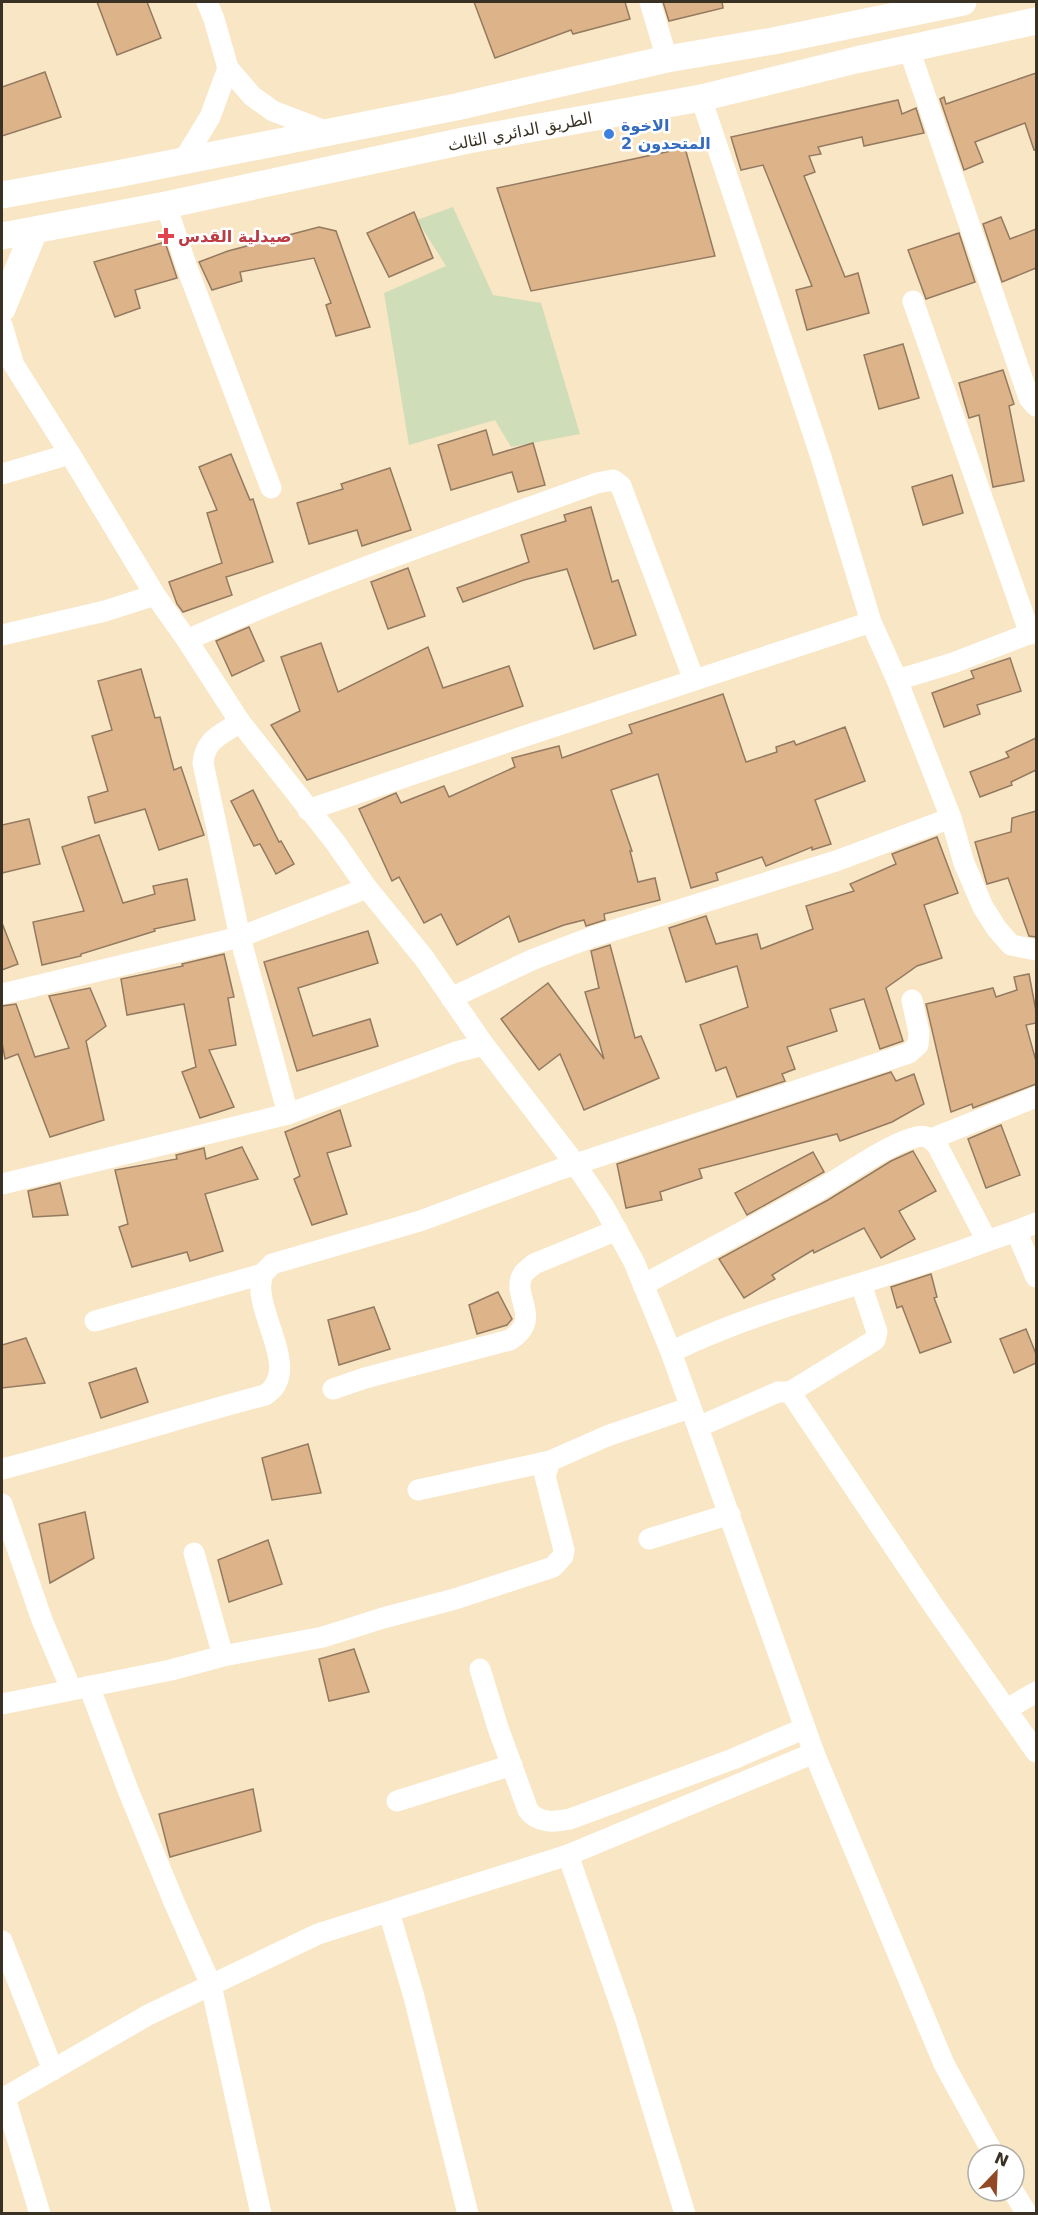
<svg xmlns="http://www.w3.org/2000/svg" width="1038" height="2215" font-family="'DejaVu Sans',Vazirmatn,sans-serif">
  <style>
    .green { fill: #cfdeb8 }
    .building { fill: #ddb489; stroke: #937a61; stroke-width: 1.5 }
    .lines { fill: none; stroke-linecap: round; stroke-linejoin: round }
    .minor { stroke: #fff; stroke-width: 21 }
    .major { stroke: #fff; stroke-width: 27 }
    .shop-dot { fill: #3f7fe0; stroke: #fff; stroke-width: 2 }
    .health-dot { fill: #e0444e; stroke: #fff; stroke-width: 2 }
    .labels { text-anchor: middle; stroke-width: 5; stroke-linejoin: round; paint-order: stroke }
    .shop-label { font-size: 16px; font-weight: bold; fill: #366cbe; stroke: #fff; text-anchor: start }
    .street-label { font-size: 16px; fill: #383124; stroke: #fff }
    .health-label { font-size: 16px; font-weight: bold; fill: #be3a42; stroke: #fff; text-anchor: start }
  </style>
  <rect width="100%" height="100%" fill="#f9e6c5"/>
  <path class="green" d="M 453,207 L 493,295 L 541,303 L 580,434 L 511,447 L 495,420 L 409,445 L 384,293 L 446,266 L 417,220 Z"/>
  <g class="building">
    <path d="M 97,2 L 147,2 L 161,38 L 117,55 Z"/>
    <path d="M 474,2 L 625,2 L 630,19 L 573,34 L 571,30 L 495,58 Z"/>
    <path d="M 663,2 L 722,2 L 723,8 L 669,21 Z"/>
    <path d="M 45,72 L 61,117 L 2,136 L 2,87 Z"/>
    <path d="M 1036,73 L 1036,150 L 1034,150 L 1025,123 L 975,142 L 983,162 L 964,170 L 940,99 L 944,97 L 946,104 Z"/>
    <path d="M 898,100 L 902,114 L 916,108 L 924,133 L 864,146 L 862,137 L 818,147 L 821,154 L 809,156 L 815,172 L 804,176 L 845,277 L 858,273 L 869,313 L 807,330 L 796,290 L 812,286 L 763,165 L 741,170 L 731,137 Z"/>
    <path d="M 685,148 L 715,256 L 531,291 L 497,188 Z"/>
    <path d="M 414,212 L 433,258 L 389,277 L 367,233 Z"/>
    <path d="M 1001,217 L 1010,239 L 1036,229 L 1036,268 L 1002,282 L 983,224 Z"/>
    <path d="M 319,227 L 336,231 L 370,327 L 336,336 L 326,305 L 331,303 L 314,258 L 240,272 L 242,281 L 212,290 L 199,262 L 228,251 Z"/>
    <path d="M 959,233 L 975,282 L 926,299 L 908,250 Z"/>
    <path d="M 165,242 L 177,278 L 135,290 L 140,308 L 115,317 L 94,262 Z"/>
    <path d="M 903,344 L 919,398 L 879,409 L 864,355 Z"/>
    <path d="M 1003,370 L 1014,404 L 1009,406 L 1024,481 L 993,487 L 979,415 L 969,418 L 959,383 Z"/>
    <path d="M 486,430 L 493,455 L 533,443 L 545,485 L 518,492 L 512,472 L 451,490 L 438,445 Z"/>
    <path d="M 231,454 L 250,500 L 253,499 L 273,562 L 226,577 L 232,595 L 183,612 L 177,604 L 169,582 L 222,563 L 207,513 L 217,510 L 199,467 Z"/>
    <path d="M 390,468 L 411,530 L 362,546 L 357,530 L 309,544 L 297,503 L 343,489 L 341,484 Z"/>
    <path d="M 952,475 L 963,513 L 923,525 L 912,487 Z"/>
    <path d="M 591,507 L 612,582 L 618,580 L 636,635 L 594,649 L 567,569 L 524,580 L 463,602 L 457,588 L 529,562 L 521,535 L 566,521 L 564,515 Z"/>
    <path d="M 408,568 L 425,616 L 388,629 L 371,582 Z"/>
    <path d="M 249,627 L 264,661 L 232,676 L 216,641 Z"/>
    <path d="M 321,643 L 338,692 L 428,647 L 443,688 L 509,666 L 523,706 L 307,780 L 271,725 L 300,711 L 281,657 Z"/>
    <path d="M 1010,658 L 1021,691 L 977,705 L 980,714 L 944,727 L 932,693 L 974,678 L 971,671 Z"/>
    <path d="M 141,669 L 155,718 L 160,717 L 174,770 L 181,767 L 204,835 L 159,850 L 145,809 L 95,823 L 88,797 L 108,791 L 92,736 L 112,730 L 98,681 Z"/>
    <path d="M 723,694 L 746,762 L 777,752 L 776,747 L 794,741 L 796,745 L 845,727 L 865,781 L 815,800 L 831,844 L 812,850 L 812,847 L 766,866 L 762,857 L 716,873 L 718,880 L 691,888 L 658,774 L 611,790 L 632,851 L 630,851 L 638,882 L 655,878 L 660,900 L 604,914 L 605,920 L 586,926 L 584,920 L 564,925 L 519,942 L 509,916 L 457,945 L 441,914 L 424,923 L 399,877 L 392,881 L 359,809 L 396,793 L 401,803 L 444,786 L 449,797 L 515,767 L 512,758 L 559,746 L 562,758 L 632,733 L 629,725 Z"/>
    <path d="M 1036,738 L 1036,770 L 1011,782 L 1012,785 L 980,797 L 970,772 L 1009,757 L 1006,752 Z"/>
    <path d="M 253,790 L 279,842 L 281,841 L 294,864 L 276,874 L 260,844 L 254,846 L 231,801 Z"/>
    <path d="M 1036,811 L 1036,937 L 1029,936 L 1008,878 L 987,884 L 975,842 L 1011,832 L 1012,818 Z"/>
    <path d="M 29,819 L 40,864 L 2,873 L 2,825 Z"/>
    <path d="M 99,835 L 123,903 L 155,894 L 153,886 L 187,879 L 195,920 L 154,929 L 155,931 L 81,954 L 81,956 L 42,965 L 33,922 L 84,911 L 62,847 Z"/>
    <path d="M 937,837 L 958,893 L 924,905 L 942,958 L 917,966 L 886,988 L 903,1041 L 880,1049 L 864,999 L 830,1009 L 837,1031 L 787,1047 L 795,1069 L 782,1074 L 785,1081 L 737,1097 L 726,1067 L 716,1071 L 700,1025 L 748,1007 L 737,966 L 686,982 L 669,928 L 706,916 L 716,944 L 757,934 L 761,949 L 813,929 L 806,906 L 854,891 L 850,884 L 896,864 L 892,854 Z"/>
    <path d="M 2,923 L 18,964 L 2,970 Z"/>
    <path d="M 368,931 L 378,963 L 298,988 L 313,1036 L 370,1019 L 378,1046 L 297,1071 L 264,962 Z"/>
    <path d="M 610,945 L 635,1038 L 641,1036 L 659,1078 L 584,1110 L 560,1054 L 539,1070 L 501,1019 L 548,983 L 604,1059 L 585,992 L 599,988 L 591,951 Z"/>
    <path d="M 224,954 L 234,997 L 228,998 L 236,1045 L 209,1050 L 234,1107 L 200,1118 L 182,1072 L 196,1067 L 184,1004 L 127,1015 L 121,979 L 183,966 L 182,964 Z"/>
    <path d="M 1029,974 L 1036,1011 L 1036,1023 L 1026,1025 L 1036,1061 L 1036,1084 L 973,1108 L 972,1104 L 951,1112 L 926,1004 L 993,988 L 996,997 L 1017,990 L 1014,977 Z"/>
    <path d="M 90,988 L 106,1026 L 86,1041 L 104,1120 L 50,1137 L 18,1054 L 5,1059 L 2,1043 L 2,1006 L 16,1004 L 35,1057 L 69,1048 L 49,996 Z"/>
    <path d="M 891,1072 L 896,1081 L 914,1074 L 924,1104 L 892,1122 L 840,1141 L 837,1134 L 699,1169 L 702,1178 L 660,1192 L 662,1200 L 626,1208 L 617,1164 Z"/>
    <path d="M 340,1110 L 351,1146 L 327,1153 L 347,1214 L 312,1225 L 294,1179 L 300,1176 L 285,1132 Z"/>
    <path d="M 1001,1125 L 1020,1175 L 986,1188 L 968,1139 Z"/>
    <path d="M 242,1147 L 258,1179 L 205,1194 L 223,1251 L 190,1261 L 187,1252 L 132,1267 L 119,1227 L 128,1224 L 115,1170 L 177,1159 L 176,1155 L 204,1148 L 206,1159 Z"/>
    <path d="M 913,1151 L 936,1191 L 899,1211 L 915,1239 L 881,1258 L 864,1228 L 814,1253 L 813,1250 L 772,1275 L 775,1279 L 744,1298 L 719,1259 L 828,1200 L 891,1161 Z"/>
    <path d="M 813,1152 L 824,1172 L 747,1215 L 735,1193 Z"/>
    <path d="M 60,1183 L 68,1215 L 33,1217 L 28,1191 Z"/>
    <path d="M 931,1274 L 937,1297 L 934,1298 L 951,1342 L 920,1353 L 902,1306 L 897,1308 L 891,1287 Z"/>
    <path d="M 498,1292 L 512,1319 L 507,1325 L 477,1334 L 469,1305 Z"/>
    <path d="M 374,1307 L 390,1349 L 339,1365 L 328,1320 Z"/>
    <path d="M 1026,1329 L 1036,1354 L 1036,1363 L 1014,1373 L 1000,1339 Z"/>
    <path d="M 26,1338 L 45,1383 L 2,1388 L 2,1345 Z"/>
    <path d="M 136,1368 L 148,1402 L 101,1418 L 89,1383 Z"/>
    <path d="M 308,1444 L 321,1493 L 272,1500 L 262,1458 Z"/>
    <path d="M 85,1512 L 94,1558 L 50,1583 L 39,1524 Z"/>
    <path d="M 268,1540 L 282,1584 L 229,1602 L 218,1560 Z"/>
    <path d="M 354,1649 L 369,1692 L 329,1701 L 319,1659 Z"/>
    <path d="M 253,1789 L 261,1831 L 170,1857 L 159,1814 Z"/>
  </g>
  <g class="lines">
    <g class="minor">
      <path d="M 207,2 L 214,19 L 228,68 L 252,96 L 273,111 L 328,132"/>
      <path d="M 650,2 L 667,59"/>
      <path d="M 909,49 L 1029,398 L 1036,406"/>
      <path d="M 701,98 L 821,457 L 871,622 L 897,680 L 951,818 L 964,863 L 983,907 L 997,929 L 1011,945 L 1036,950"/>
      <path d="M 183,161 L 210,117 L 228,68"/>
      <path d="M 166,205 L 187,268 L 271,488"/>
      <path d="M 913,301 L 1030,634"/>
      <path d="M 2,325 L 12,359"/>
      <path d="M 2,346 L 70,454 L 155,595 L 187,640 L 240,722 L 335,842 L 367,888 L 424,958 L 484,1045 L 576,1165 L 604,1207 L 634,1262 L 671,1352 L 814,1753 L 944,2064 L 994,2155"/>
      <path d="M 2,474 L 70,454"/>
      <path d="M 2,635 L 105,611 L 155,595"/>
      <path d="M 187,640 C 321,580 459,533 597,483 L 613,480 L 621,486 L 694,680"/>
      <path d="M 897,680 L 953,663 L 1036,631"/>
      <path d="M 240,722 C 221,735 205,739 203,763 L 240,937 L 288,1114"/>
      <path d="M 308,810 L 522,737 L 871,622"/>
      <path d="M 2,994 L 240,937 L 367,888"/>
      <path d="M 451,998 L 534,959 L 592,937 L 836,861 L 951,818"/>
      <path d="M 931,1139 L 1036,1097"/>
      <path d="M 2,1184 L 288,1114 L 456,1052 L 484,1045"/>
      <path d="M 1036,1223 L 1016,1231 L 1036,1277"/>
      <path d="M 643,1285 C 702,1253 762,1222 821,1189 C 849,1173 883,1147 913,1138 C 923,1134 930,1137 937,1145 L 987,1241 L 1016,1231"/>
      <path d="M 95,1321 L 263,1274"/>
      <path d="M 671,1352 C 771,1303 883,1282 987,1241"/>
      <path d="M 333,1389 L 365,1378 L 510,1340 C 544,1318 510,1296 523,1274 C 525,1271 531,1267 534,1264 L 617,1230"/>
      <path d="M 790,1392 L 875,1340 L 877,1332 L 861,1284"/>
      <path d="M 698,1427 L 778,1392 L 790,1392 L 933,1605 L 1036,1752"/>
      <path d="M 2,1469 C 90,1447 177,1418 265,1395 C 305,1370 249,1308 263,1274 C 265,1271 270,1267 272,1264 L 420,1221 L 558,1170 L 909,1053 L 918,1045 L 919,1033 L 912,1000"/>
      <path d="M 418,1490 L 550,1461"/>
      <path d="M 2,1504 L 42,1620 L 71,1689"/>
      <path d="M 649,1539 L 730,1514"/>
      <path d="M 194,1553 L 223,1656"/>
      <path d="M 480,1669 L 498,1728 L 528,1810 C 538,1824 555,1822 570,1819 L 733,1759 L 805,1728"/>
      <path d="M 89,1686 L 128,1790 L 174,1902 L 211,1985 L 261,2214"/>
      <path d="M 2,1704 L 171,1670 L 223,1656 L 323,1637 L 383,1618 L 455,1599 L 553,1567 L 563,1556 L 564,1550 L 545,1476 L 550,1461 L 607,1436 L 689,1408"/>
      <path d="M 1007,1709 L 1036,1692"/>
      <path d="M 397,1801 L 512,1765"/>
      <path d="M 568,1855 L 626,2021 L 685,2214"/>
      <path d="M 389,1912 L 414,1997 L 468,2214"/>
      <path d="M 2,1941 L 53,2070"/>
      <path d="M 5,2098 L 40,2214"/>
      <path d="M 2,2099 L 148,2015 L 318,1934 L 568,1855 L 814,1753"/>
      <path d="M 1013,2191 L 1027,2214"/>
    </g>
    <g class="major">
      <path d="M 2,195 L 117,174 L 456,107 L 667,59 L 773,41 L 963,2"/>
      <path d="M 2,236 L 166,205 L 468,140 L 701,98 L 856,60 L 1036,21"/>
      <path d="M 2,309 L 34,231"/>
    </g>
  </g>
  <circle class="shop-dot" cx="609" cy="134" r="6"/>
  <path class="health-dot" d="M163 227h6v6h6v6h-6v6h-6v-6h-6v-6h6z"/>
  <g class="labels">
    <g class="shop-label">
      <text x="621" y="131">الاخوة<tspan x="621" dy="18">المتحدون 2</tspan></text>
    </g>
    <g class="street-label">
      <text transform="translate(520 131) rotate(-11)" y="6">الطريق الدائري الثالث</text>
    </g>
    <g class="health-label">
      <text x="178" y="242">صيدلية القدس</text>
    </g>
  </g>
  <rect width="1038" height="2215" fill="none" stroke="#383124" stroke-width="6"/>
  <g transform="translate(996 2173) rotate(23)"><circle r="28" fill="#ffffff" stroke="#afada7" stroke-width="1.5"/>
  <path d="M0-4.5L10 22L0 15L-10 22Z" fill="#914a25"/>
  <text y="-9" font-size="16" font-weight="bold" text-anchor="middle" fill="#383124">N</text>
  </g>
</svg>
